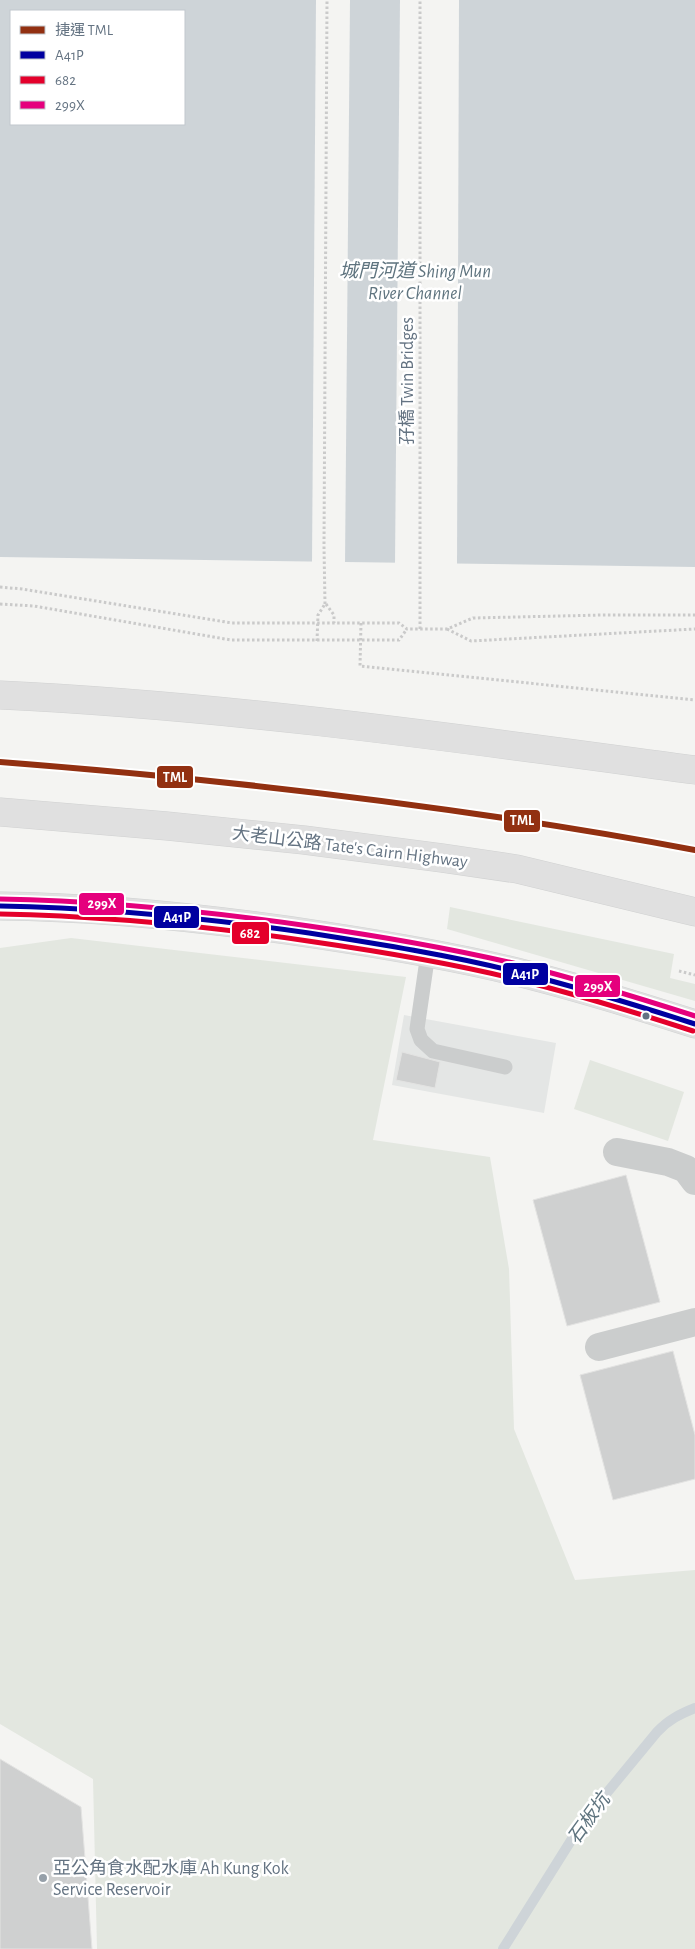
<svg xmlns="http://www.w3.org/2000/svg" width="695" height="1949" font-family="'Alegreya Sans','Noto Sans TC',sans-serif">
  <style>
    .built { fill: #e4e6e5 }
    .green { fill: #e3e7e0 }
    .water { fill: #ced4d8; fill-rule: evenodd }
    .pier { fill: #f4f4f2 }
    .lines { fill: none; stroke-linecap: round; stroke-linejoin: round }
    .stream { stroke: #ced4d8; stroke-width: 10 }
    .building { fill: #cfd0d0; stroke: #e3e3e2 }
    .secondary-casing { stroke: #d0d2d2; stroke-width: 29 }
    .highway-casing { stroke: #d0d1d1; stroke-width: 29 }
    .path { stroke: #cacaca; stroke-width: 3; stroke-dasharray: 2.5 2.5; stroke-linecap: butt }
    .lane { stroke: #cbcdcd; stroke-width: 15 }
    .street { stroke: #cbcdcd; stroke-width: 28 }
    .secondary { stroke: #e0e0e0; stroke-width: 28 }
    .highway { stroke: #e0e0e0; stroke-width: 28 }
    .bus-1-casing { stroke: #fff; stroke-width: 9 }
    .bus-2-casing { stroke: #fff; stroke-width: 9 }
    .bus-3-casing { stroke: #fff; stroke-width: 9 }
    .bus-1 { stroke: #0000a0; stroke-width: 5 }
    .bus-2 { stroke: #e4002b; stroke-width: 5 }
    .bus-3 { stroke: #e5007d; stroke-width: 5 }
    .metro-1-casing { stroke: #fff; stroke-width: 10 }
    .metro-1 { stroke: #923011; stroke-width: 6 }
    .bus-dot { fill: #647382; stroke: #fff; stroke-width: 2 }
    .poi-dot { fill: #96a0a9; stroke: #fff; stroke-width: 2 }
    .labels { text-anchor: middle; stroke-width: 5; stroke-linejoin: round; paint-order: stroke }
    .street-label { font-size: 18px; fill: #647382; stroke: #fff }
    .poi-label { font-size: 18px; fill: #647382; stroke: #fff; text-anchor: start }
    .water-label { font-size: 19px; font-style: italic; fill: #5f747f; stroke: #fff }
    .line-badge { stroke: #fff; stroke-width: 2 }
    .badge-label { font-size: 14px; text-anchor: middle; font-weight: bold; fill: #fff }
  </style>
  <rect width="100%" height="100%" fill="#f4f4f2"/>
  <path class="built" d="M 404,1015 L 556,1043 L 544,1113 L 392,1085 Z"/>
  <g class="green">
    <path d="M 450,907 L 674,954 L 670,978 L 695,984 L 695,1001 L 447,929 Z"/>
    <path d="M 71,938 L 406,977 L 373,1140 L 490,1157 L 509,1269 L 514,1429 L 575,1580 L 695,1570 L 695,1949 L 97,1949 L 93,1779 L 0,1724 L 0,948 Z"/>
    <path d="M 590,1060 L 684,1092 L 668,1141 L 574,1109 Z"/>
  </g>
  <path class="water" d="M 0,0 L 695,0 L 695,567 L 0,557 ZM 11,11 L 184,11 L 184,124 L 11,124 Z"/>
  <g class="pier">
    <path d="M 316,0 L 350,0 L 345,564 L 312,564 Z"/>
    <path d="M 400,0 L 459,0 L 457,565 L 395,564 Z"/>
  </g>
  <g class="lines">
    <path class="stream" d="M 503,1949 L 582,1823 L 657,1732 C 668,1720 680,1714 695,1708"/>
  </g>
  <g class="building">
    <path d="M 402,1052 L 440,1062 L 435,1088 L 396,1080 Z"/>
    <path d="M 626,1175 L 660,1302 L 567,1326 L 533,1200 Z"/>
    <path d="M 673,1351 L 695,1435 L 695,1479 L 613,1500 L 580,1375 Z"/>
    <path d="M 0,1759 L 81,1807 L 92,1949 L 0,1949 Z"/>
  </g>
  <g class="lines">
    <g class="secondary-casing">
      <path id="secondary" d="M 0,906 C 107,907 214,919 320,935 C 386,945 452,956 517,972 C 577,987 636,1005 695,1024"/>
    </g>
    <g class="highway-casing">
      <g id="highway">
        <path d="M 0,695 C 233,706 464,739 695,770"/>
        <path d="M 0,812 L 167,826 L 304,840 L 442,858 L 517,869 L 695,912"/>
      </g>
    </g>
    <g class="path">
      <path d="M 0,587 L 22,589 L 232,623 L 399,623 L 407,629 L 447,629 L 473,618 L 603,615 L 695,615"/>
      <path d="M 0,604 L 34,606 L 231,640 L 399,640 L 407,629"/>
      <path d="M 325,604 L 324,546 L 327,0"/>
      <path d="M 326,604 L 334,615 L 334,623"/>
      <path d="M 361,623 L 360,666 L 695,700"/>
      <path d="M 420,629 L 420,0"/>
      <path d="M 447,629 L 471,641 L 695,629"/>
      <path d="M 317,641 L 318,615 L 325,604"/>
      <path d="M 679,971 L 695,975"/>
    </g>
    <path class="lane" d="M 428,953 L 417,1029 L 421,1040 L 433,1051 L 505,1067"/>
    <g class="street">
      <path d="M 617,1152 L 668,1162 L 686,1169 L 695,1181"/>
      <path d="M 599,1347 L 695,1322"/>
    </g>
    <use href="#secondary" class="secondary"/>
    <use href="#highway" class="highway"/>
    <g class="bus-1-casing">
      <path id="bus-1" d="M 0,906 C 104,908 206,918 309,933 C 379,944 449,955 517,972 C 577,987 636,1005 695,1024"/>
    </g>
    <g class="bus-2-casing">
      <path id="bus-2" d="M 0,914 C 103,916 206,926 308,941 C 377,951 447,962 515,979 C 575,994 634,1012 693,1031"/>
    </g>
    <g class="bus-3-casing">
      <path id="bus-3" d="M 0,899 C 104,901 206,911 309,926 C 379,936 448,948 517,964 C 577,979 636,997 695,1016"/>
    </g>
    <use href="#bus-1" class="bus-1"/>
    <use href="#bus-2" class="bus-2"/>
    <use href="#bus-3" class="bus-3"/>
    <g class="metro-1-casing">
      <path id="metro-1" d="M 0,762 C 233,780 465,807 695,850"/>
    </g>
    <use href="#metro-1" class="metro-1"/>
  </g>
  <circle class="bus-dot" cx="646" cy="1016" r="4.5"/>
  <circle class="poi-dot" cx="43" cy="1878" r="5"/>
  <g class="labels">
    <g class="street-label">
      <text transform="translate(407 381) rotate(-90)" y="6">孖橋 Twin Bridges</text>
      <text transform="translate(350 847) rotate(7)" y="6">大老山公路 Tate's Cairn Highway</text>
    </g>
    <g class="poi-label">
      <text x="53" y="1874">亞公角食水配水庫 Ah Kung Kok<tspan x="53" dy="21">Service Reservoir</tspan></text>
    </g>
    <g class="water-label">
      <text x="415" y="277">城門河道 Shing Mun<tspan x="415" dy="22">River Channel</tspan></text>
      <text transform="translate(588 1818) rotate(-54)" y="7">石板坑</text>
    </g>
  </g>
  <g class="line-badge">
    <rect x="156" y="765" width="38" height="24" rx="5" fill="#923011"/>
    <rect x="503" y="809" width="38" height="24" rx="5" fill="#923011"/>
    <rect x="78" y="892" width="47" height="24" rx="5" fill="#e5007d"/>
    <rect x="153" y="905" width="47" height="24" rx="5" fill="#0000a0"/>
    <rect x="231" y="921" width="39" height="24" rx="5" fill="#e4002b"/>
    <rect x="502" y="962" width="47" height="24" rx="5" fill="#0000a0"/>
    <rect x="574" y="974" width="47" height="24" rx="5" fill="#e5007d"/>
  </g>
  <g class="badge-label">
    <text x="175" y="782">TML</text>
    <text x="522" y="825">TML</text>
    <text x="102" y="908">299X</text>
    <text x="177" y="922">A41P</text>
    <text x="250" y="938">682</text>
    <text x="525" y="979">A41P</text>
    <text x="598" y="991">299X</text>
  </g>
  <rect x="10" y="10" width="175" height="115" fill="#ffffff" stroke="#c1c7cd"/>
  <rect x="20" y="26" width="25" height="8" fill="#923011" stroke="#c1c7cd"/>
  <text x="55" y="35" font-size="15" fill="#647382">捷運 TML</text>
  <rect x="20" y="51" width="25" height="8" fill="#0000a0" stroke="#c1c7cd"/>
  <text x="55" y="60" font-size="15" fill="#647382">A41P</text>
  <rect x="20" y="76" width="25" height="8" fill="#e4002b" stroke="#c1c7cd"/>
  <text x="55" y="85" font-size="15" fill="#647382">682</text>
  <rect x="20" y="101" width="25" height="8" fill="#e5007d" stroke="#c1c7cd"/>
  <text x="55" y="110" font-size="15" fill="#647382">299X</text>
</svg>
